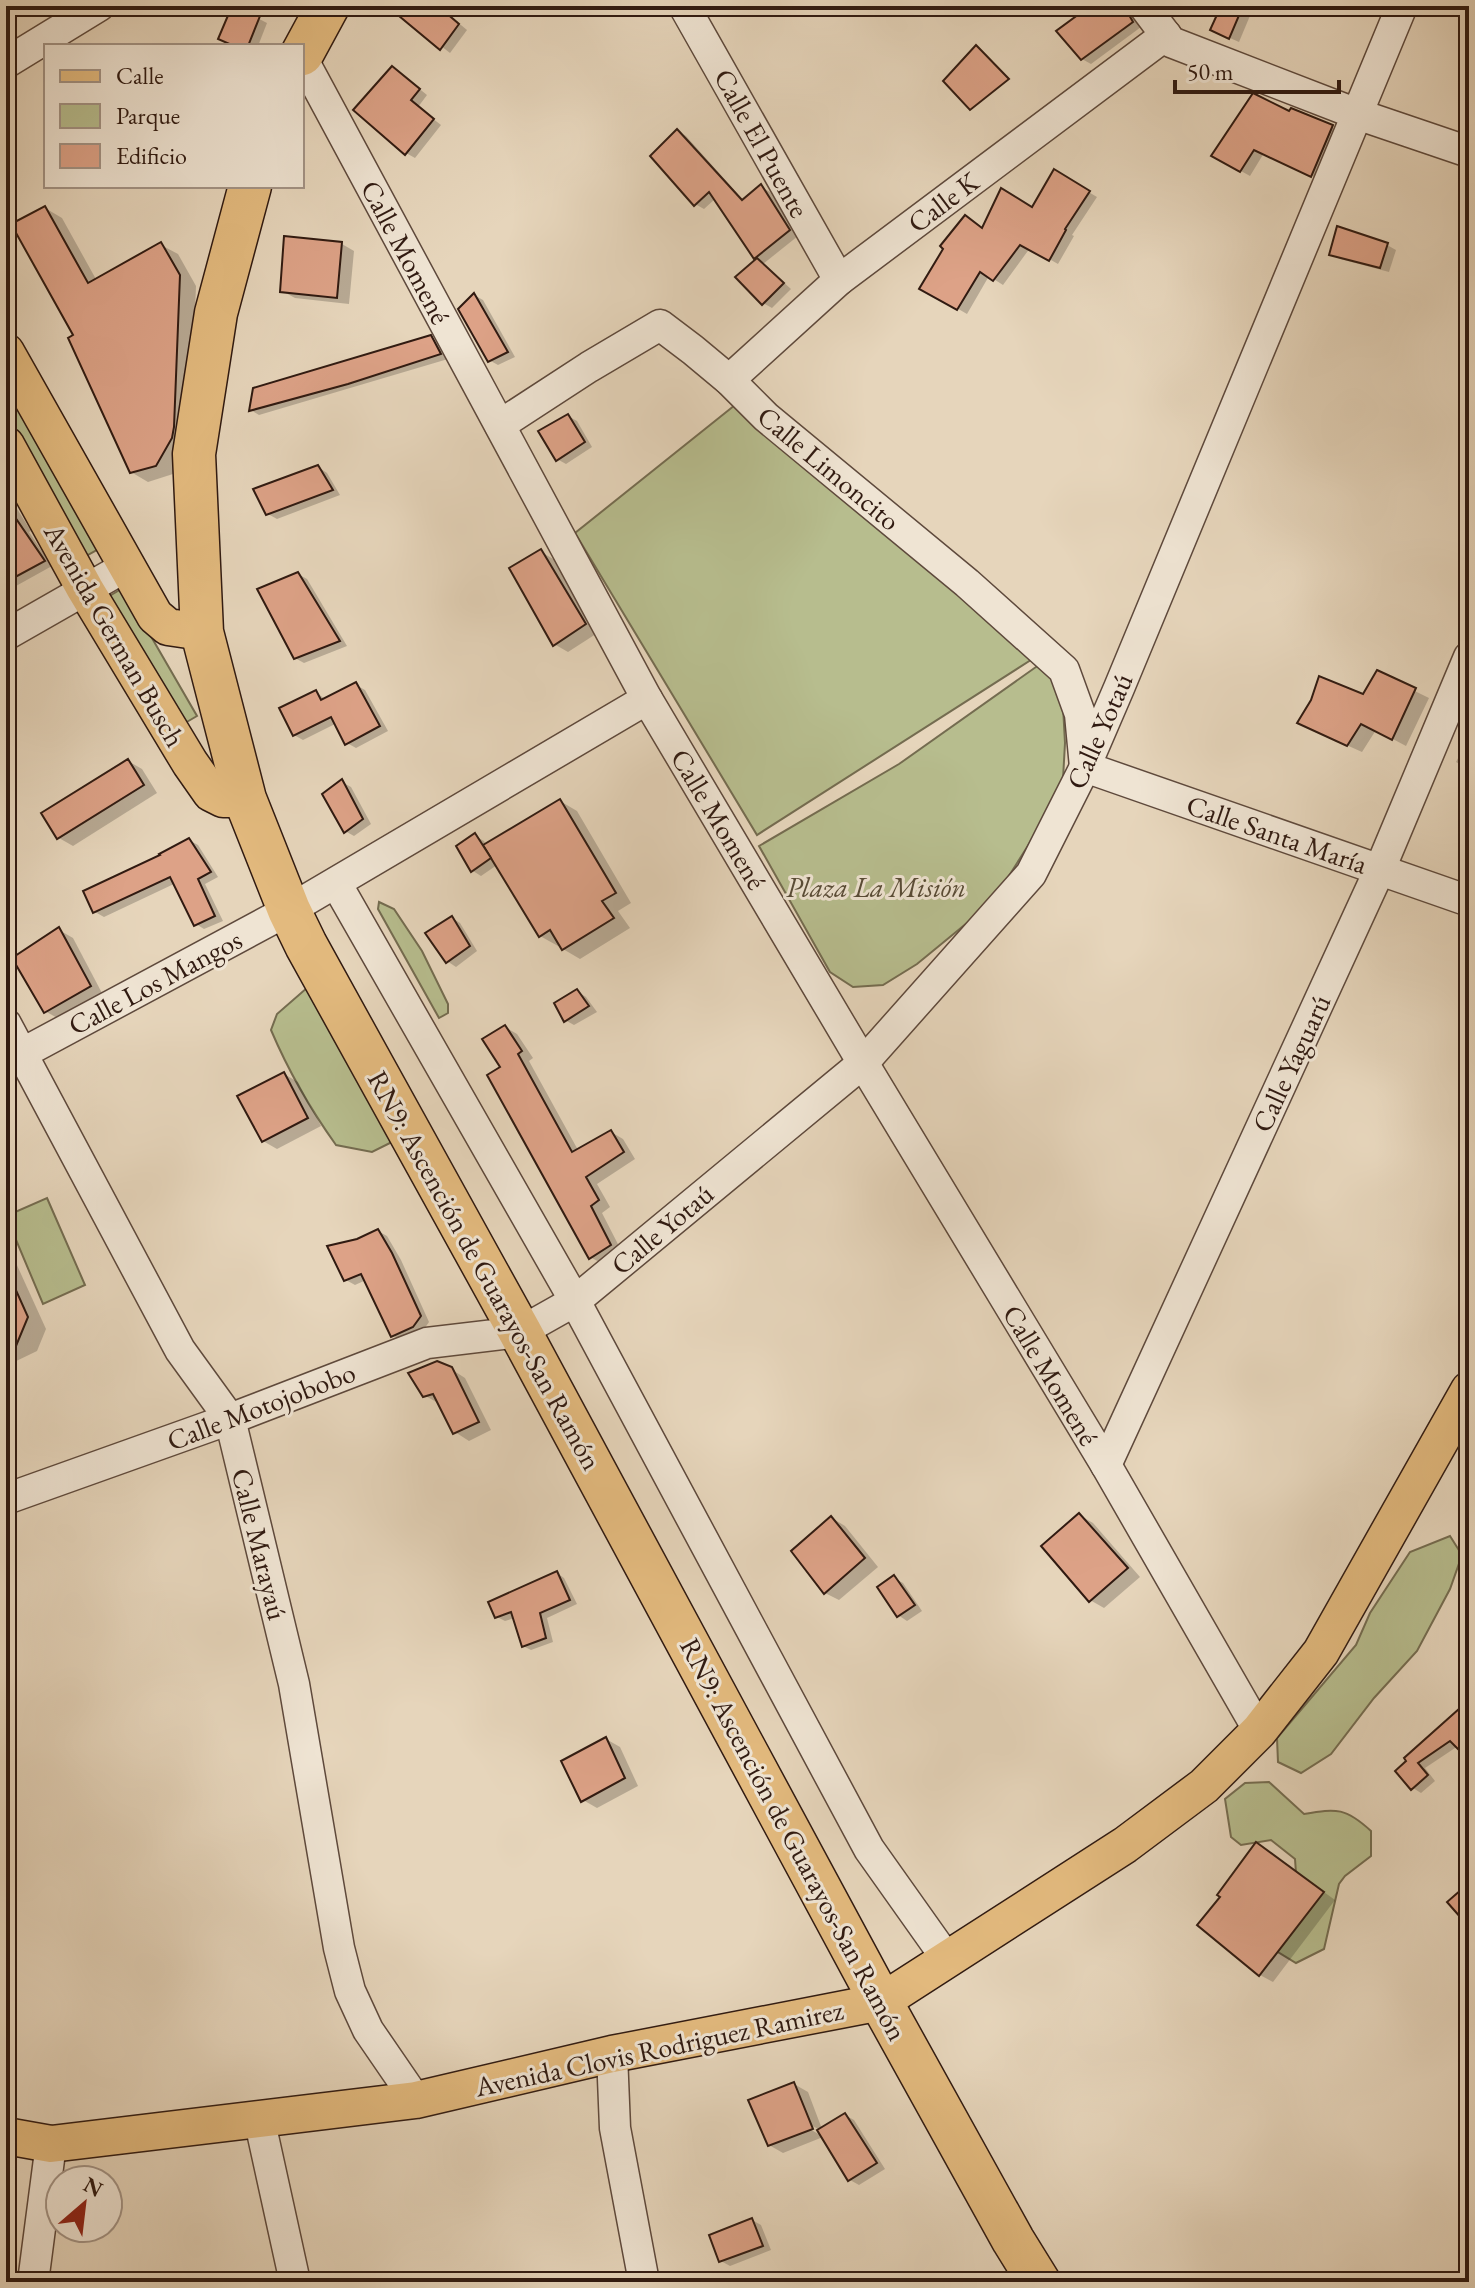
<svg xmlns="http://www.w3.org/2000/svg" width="1475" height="2288" font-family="'EB Garamond',serif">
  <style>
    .green { fill: #b7bd8e; stroke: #746c50; stroke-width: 2 }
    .shadow { fill: #0003; fill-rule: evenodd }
    .building { fill: #dda287; stroke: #301a11; stroke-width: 2 }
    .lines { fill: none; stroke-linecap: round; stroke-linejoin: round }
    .minor-casing { stroke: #5e493c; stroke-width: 33 }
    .major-casing { stroke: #301a11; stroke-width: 39 }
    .highway-casing { stroke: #301a11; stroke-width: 45 }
    .minor { stroke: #efe4d3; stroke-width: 30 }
    .major { stroke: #e3ba7e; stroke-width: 36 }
    .highway { stroke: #e3ba7e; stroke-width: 42 }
    .labels { text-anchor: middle; stroke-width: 6; stroke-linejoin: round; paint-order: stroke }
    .street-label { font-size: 28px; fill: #301a11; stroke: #efe4d3 }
    .park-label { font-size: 28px; font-style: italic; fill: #584b36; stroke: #efe4d3 }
  </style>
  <rect width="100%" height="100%" fill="#e6d5bb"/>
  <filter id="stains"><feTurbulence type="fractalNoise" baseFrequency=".0025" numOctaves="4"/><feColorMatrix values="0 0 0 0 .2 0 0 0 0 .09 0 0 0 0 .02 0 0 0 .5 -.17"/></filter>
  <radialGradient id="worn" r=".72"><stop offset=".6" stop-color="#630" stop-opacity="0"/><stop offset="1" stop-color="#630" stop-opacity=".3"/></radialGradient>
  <g class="green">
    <path d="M 6,370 L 102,547 L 77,561 L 6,420 Z"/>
    <path d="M 735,405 L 1034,658 L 757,835 L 575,533 Z"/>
    <path d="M 123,588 L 197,716 L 185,723 L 106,598 Z"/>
    <path d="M 1043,662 L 1058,678 L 1063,706 L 1065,743 L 1063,779 L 1057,800 L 1000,890 L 984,909 L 917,964 L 883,985 L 853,987 L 830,972 L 759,846 L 899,764 Z"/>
    <path d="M 379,902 L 394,909 L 422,951 L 448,1004 L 448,1013 L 439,1018 L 378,909 Z"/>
    <path d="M 308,987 L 392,1142 L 372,1152 L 336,1145 C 311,1110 288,1070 271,1030 L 277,1014 Z"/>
    <path d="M 47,1198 L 85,1285 L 43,1304 L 6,1216 Z"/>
    <path d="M 1450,1536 L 1462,1555 L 1450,1589 L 1417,1651 L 1374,1698 L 1331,1754 L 1301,1773 L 1278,1762 L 1277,1738 L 1356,1645 L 1370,1613 L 1410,1552 Z"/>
    <path d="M 1269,1782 L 1304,1814 C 1337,1808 1346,1808 1371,1831 L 1371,1856 L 1345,1876 L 1339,1884 L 1324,1949 L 1296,1963 L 1278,1952 L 1274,1937 L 1297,1887 L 1295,1859 L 1271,1840 L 1241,1845 L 1231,1837 L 1225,1799 L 1245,1783 Z"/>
  </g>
  <g class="shadow">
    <path d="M 234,6 L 267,23 L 258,46 L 236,46 Z"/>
    <path d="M 390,6 L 438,6 L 467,30 L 450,53 Z"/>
    <path d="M 1093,6 L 1127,6 L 1141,27 L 1091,64 L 1082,59 Z"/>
    <path d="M 1223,6 L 1242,6 L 1252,11 L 1239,42 L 1221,34 Z"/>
    <path d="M 401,74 L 427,95 L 418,107 L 441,125 L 415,158 L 406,153 Z"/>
    <path d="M 1292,110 L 1341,132 L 1321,180 L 1264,153 L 1250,176 L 1214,156 L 1290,113 Z"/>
    <path d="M 678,131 L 686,136 L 744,201 L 761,187 L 770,192 L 798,236 L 763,264 L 791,289 L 772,308 L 763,303 L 738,277 L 759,259 L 715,199 L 704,209 L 695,204 Z"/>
    <path d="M 1055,172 L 1097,197 L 1072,235 L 1074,236 L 1058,264 L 1030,248 L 1003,285 L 989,276 L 967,314 L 922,288 L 984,230 L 1033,210 Z"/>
    <path d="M 45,208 L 62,218 L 97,281 L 161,245 L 178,254 L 196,286 L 190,438 L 189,448 L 173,474 L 148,482 L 131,472 L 76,336 Z"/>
    <path d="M 342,244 L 354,251 L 349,304 L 295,298 L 282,291 Z"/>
    <path d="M 1387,245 L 1396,250 L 1389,272 L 1340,259 L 1331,254 Z"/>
    <path d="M 474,295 L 483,300 L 515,357 L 498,365 L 489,360 Z"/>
    <path d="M 430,337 L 439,342 L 448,359 L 259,415 L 251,410 Z"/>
    <path d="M 568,416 L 577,421 L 592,447 L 566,464 L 557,459 Z"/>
    <path d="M 318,467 L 327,473 L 340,495 L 277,519 L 268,514 Z"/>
    <path d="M 6,498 L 12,501 L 31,531 L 29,532 L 52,566 L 16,586 L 6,578 Z"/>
    <path d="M 541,552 L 555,560 L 599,632 L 568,652 L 554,644 Z"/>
    <path d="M 298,574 L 307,579 L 347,646 L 304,663 L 295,658 Z"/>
    <path d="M 1378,673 L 1429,698 L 1406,746 L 1376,730 L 1362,752 L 1313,730 L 1364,697 Z"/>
    <path d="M 356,685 L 365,690 L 388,731 L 356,748 L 347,743 L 335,724 L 303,740 L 294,735 L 316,692 L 326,700 Z"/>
    <path d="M 1469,738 L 1469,770 L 1456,762 Z"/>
    <path d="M 128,761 L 142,769 L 157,793 L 73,846 L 59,838 Z"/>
    <path d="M 342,782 L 351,787 L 371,824 L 354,836 L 345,831 Z"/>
    <path d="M 560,801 L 577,811 L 631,903 L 618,911 L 630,928 L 580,959 L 563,949 L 560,944 L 558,946 L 540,936 L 497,865 L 481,876 L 473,871 L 475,836 L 484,841 L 486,845 Z"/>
    <path d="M 189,840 L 198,845 L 218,877 L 205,884 L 223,921 L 204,929 L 196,924 L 176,883 L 104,917 L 95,912 L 163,856 Z"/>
    <path d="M 452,918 L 460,923 L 477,951 L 456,967 L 447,961 Z"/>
    <path d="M 59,930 L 73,938 L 103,995 L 59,1019 L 45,1011 Z"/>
    <path d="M 577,991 L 586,997 L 597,1012 L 574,1025 L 565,1020 Z"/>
    <path d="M 505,1027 L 517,1034 L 533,1058 L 529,1061 L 578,1150 L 611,1132 L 623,1139 L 635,1159 L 597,1184 L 610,1207 L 602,1213 L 622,1252 L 603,1264 L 590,1257 L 502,1067 Z"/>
    <path d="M 284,1074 L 298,1082 L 321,1126 L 277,1149 L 263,1141 Z"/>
    <path d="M 378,1231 L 387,1236 L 401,1260 L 429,1322 L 422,1332 L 401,1340 L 392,1335 L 366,1280 L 355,1285 L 346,1280 L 357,1241 Z"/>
    <path d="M 6,1241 L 46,1329 L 37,1351 L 6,1366 Z"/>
    <path d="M 451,1369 L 465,1378 L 491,1430 L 469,1441 L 455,1432 L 438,1403 L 424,1395 Z"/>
    <path d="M 1079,1515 L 1093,1523 L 1140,1577 L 1104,1608 L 1090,1600 Z"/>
    <path d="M 832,1518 L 845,1526 L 878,1567 L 839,1600 L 825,1593 Z"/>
    <path d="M 557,1573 L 564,1578 L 577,1604 L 547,1618 L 553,1642 L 531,1650 L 523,1646 L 515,1618 L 505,1621 L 497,1617 Z"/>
    <path d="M 894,1578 L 903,1583 L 922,1611 L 907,1621 L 898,1615 Z"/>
    <path d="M 1469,1703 L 1469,1758 L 1458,1746 L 1425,1768 L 1435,1781 L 1421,1793 L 1413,1788 L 1398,1771 Z"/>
    <path d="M 606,1739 L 620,1747 L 638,1786 L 597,1808 L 583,1800 Z"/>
    <path d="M 1257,1844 L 1335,1900 L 1273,1982 L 1260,1975 L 1200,1925 L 1223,1897 Z"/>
    <path d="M 794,2084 L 808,2092 L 822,2129 L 845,2115 L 854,2120 L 885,2169 L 859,2185 L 850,2180 L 823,2137 L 783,2153 L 769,2145 ZM 805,2122 L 820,2130 L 820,2135 L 803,2125 Z"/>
    <path d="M 752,2220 L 761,2225 L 771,2250 L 730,2266 L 721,2261 Z"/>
  </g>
  <g class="building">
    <path d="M 232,6 L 240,6 L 260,16 L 248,46 L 234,46 L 218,39 Z"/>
    <path d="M 387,6 L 438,6 L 459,24 L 440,50 Z"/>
    <path d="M 1090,6 L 1124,6 L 1133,22 L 1081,60 L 1056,31 Z"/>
    <path d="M 1221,6 L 1243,6 L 1229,39 L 1210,30 Z"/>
    <path d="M 976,45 L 1009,79 L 970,110 L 943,81 Z"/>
    <path d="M 392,66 L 420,89 L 411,100 L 434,119 L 405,155 L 353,110 Z"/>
    <path d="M 1253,93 L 1289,111 L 1291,108 L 1333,125 L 1311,177 L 1254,150 L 1240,172 L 1211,156 Z"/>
    <path d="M 677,129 L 742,200 L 761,184 L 790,230 L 754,259 L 709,192 L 694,206 L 650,156 Z"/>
    <path d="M 1054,169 L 1090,191 L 1065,229 L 1066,230 L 1049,261 L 1020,245 L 993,281 L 980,272 L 957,310 L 919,289 L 943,249 L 940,246 L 965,215 L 982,228 L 1001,188 L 1032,207 Z"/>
    <path d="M 45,206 L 88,283 L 161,242 L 180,275 L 174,427 L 172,438 L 156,466 L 130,473 L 68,338 L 73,335 L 11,224 Z"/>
    <path d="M 1337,226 L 1388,243 L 1380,268 L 1329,255 Z"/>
    <path d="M 284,236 L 342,242 L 337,298 L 280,292 Z"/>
    <path d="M 757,258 L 784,283 L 762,305 L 735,277 Z"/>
    <path d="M 474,293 L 508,352 L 488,362 L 458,309 Z"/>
    <path d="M 431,335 L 441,354 L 348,384 L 249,411 L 253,388 Z"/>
    <path d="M 568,414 L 585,442 L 556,461 L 538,431 Z"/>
    <path d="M 318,465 L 333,490 L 266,515 L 253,489 Z"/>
    <path d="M 6,504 L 45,561 L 6,582 Z"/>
    <path d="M 541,549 L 586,624 L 553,646 L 509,568 Z"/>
    <path d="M 298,572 L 340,641 L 294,659 L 257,589 Z"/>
    <path d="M 1377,670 L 1416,688 L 1392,740 L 1361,724 L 1347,746 L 1297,723 L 1311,700 L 1319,676 L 1363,694 Z"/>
    <path d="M 356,682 L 380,726 L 345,745 L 331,717 L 293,736 L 279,708 L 316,690 L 321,700 Z"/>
    <path d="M 128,759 L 144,785 L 57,839 L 41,813 Z"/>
    <path d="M 342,779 L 363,819 L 344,833 L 322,794 Z"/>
    <path d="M 560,799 L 616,893 L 602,901 L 614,918 L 562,950 L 550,930 L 539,937 L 483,845 Z"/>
    <path d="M 475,833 L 491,858 L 471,872 L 456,846 Z"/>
    <path d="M 189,838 L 211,872 L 198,879 L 215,916 L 194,926 L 170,877 L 93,913 L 83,891 L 160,855 L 159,854 Z"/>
    <path d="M 452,916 L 470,946 L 446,963 L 425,933 Z"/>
    <path d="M 59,927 L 91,986 L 44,1013 L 12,958 Z"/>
    <path d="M 577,989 L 589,1006 L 564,1022 L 554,1003 Z"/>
    <path d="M 505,1025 L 522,1051 L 518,1054 L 572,1152 L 611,1130 L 624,1152 L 586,1177 L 599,1200 L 591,1206 L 611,1245 L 589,1259 L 487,1075 L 500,1067 L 482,1039 Z"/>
    <path d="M 284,1072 L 308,1118 L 262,1142 L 237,1096 Z"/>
    <path d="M 378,1229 L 392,1253 L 421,1316 L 413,1327 L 391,1337 L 361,1274 L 344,1281 L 327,1246 L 357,1239 Z"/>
    <path d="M 6,1268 L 28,1317 L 6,1370 Z"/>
    <path d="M 437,1361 L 452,1367 L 479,1422 L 453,1434 L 433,1394 L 423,1397 L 408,1373 Z"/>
    <path d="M 1079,1513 L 1128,1568 L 1089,1602 L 1041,1546 Z"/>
    <path d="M 831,1516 L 865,1558 L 824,1594 L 791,1551 Z"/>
    <path d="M 557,1571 L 570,1600 L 540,1613 L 546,1638 L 522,1647 L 511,1612 L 495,1618 L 488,1602 Z"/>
    <path d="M 894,1575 L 915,1605 L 897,1617 L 877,1587 Z"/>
    <path d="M 1469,1700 L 1469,1760 L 1450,1741 L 1418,1763 L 1428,1775 L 1411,1790 L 1395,1771 L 1406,1761 L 1404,1758 Z"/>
    <path d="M 606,1737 L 625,1778 L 581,1802 L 561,1761 Z"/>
    <path d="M 1256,1842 L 1324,1892 L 1259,1976 L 1197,1925 L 1220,1897 L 1217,1895 Z"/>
    <path d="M 1469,1883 L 1469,1927 L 1447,1902 Z"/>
    <path d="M 794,2082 L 813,2129 L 768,2146 L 748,2100 Z"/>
    <path d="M 845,2113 L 877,2163 L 848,2181 L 817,2130 Z"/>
    <path d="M 752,2218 L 763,2246 L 719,2262 L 709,2235 Z"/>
  </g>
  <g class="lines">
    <g class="minor-casing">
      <g id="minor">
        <path d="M 684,6 L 839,280"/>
        <path d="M 1144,6 L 1171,42 L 1357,114 L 1469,152"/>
        <path d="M 302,58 L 647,699 L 863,1063 L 1106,1465 L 1259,1731"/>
        <path d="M 6,63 L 99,6"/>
        <path d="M 729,380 L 839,280 L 1166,35"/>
        <path d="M 500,425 L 589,367 L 660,325 L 693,350 L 729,380 L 766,417 L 967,583 L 1064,670 L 1080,714 L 1085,767 L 1469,901"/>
        <path d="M 6,635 L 125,567"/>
        <path d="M 336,883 L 575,1301 L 869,1849 L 947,1959"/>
        <path d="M 6,1024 L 180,1350 L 230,1419 L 294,1684 L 339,1948 L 350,1991 L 368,2030 L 416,2100"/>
        <path d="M 21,1054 L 289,910 L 647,699"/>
        <path d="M 1106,1465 L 1380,869 L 1469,657"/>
        <path d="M 6,1499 L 230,1419 L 427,1343 L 520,1332 L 575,1301 L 863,1063 L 1031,874 L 1085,767 L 1119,688 L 1402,6"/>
        <path d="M 612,2054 L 615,2128 L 644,2282"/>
        <path d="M 259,2118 L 295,2282"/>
        <path d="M 33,2282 L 51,2144"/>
      </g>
    </g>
    <g class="major-casing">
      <g id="major">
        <path d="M 6,352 L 155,616 L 168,627 L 202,632"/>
        <path d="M 6,445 L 85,589 L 190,763 L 211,793 L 223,799 L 245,799"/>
        <path d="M 6,2136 L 51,2144 L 416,2100 L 612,2054 L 881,2002 L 1125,1845 L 1204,1786 L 1259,1731 L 1321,1652 L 1469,1390"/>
      </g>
    </g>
    <g class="highway-casing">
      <g id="highway">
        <path d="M 302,54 L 328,6"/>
        <path d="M 250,186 L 216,313 L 194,454 L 202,632 L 245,799 L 289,910 L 306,945 L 520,1332 L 881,2002 L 1013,2240 L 1039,2282"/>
      </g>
    </g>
    <use href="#minor" class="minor"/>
    <use href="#major" class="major"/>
    <use href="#highway" class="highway"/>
  </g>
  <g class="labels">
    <g class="street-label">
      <text transform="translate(762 143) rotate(61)" y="10">Calle El Puente</text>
      <text transform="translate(943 202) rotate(-37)" y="10">Calle K</text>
      <text transform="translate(406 252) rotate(62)" y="10">Calle Momené</text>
      <text transform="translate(829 468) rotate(40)" y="10">Calle Limoncito</text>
      <text transform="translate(115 635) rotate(60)" y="10">Avenida German Busch</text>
      <text transform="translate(1099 731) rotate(-66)" y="10">Calle Yotaú</text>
      <text transform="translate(719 819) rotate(59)" y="10">Calle Momené</text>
      <text transform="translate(1277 834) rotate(19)" y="10">Calle Santa María</text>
      <text transform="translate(155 982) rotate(-28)" y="10">Calle Los Mangos</text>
      <text transform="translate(1291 1063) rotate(-65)" y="10">Calle Yaguarú</text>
      <text transform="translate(662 1229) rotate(-40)" y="10">Calle Yotaú</text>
      <text transform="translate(485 1270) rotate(61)" y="10">RN9: Ascención de Guarayos-San Ramón</text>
      <text transform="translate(1051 1375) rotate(59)" y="10">Calle Momené</text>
      <text transform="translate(261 1406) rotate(-21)" y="10">Calle Motojobobo</text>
      <text transform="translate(260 1544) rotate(76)" y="10">Calle Marayaú</text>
      <text transform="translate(794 1839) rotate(62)" y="10">RN9: Ascención de Guarayos-San Ramón</text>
      <text transform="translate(659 2048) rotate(-12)" y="10">Avenida Clovis Rodriguez Ramirez</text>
    </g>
    <g class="park-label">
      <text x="876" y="897">Plaza La Misión</text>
    </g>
  </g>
  <rect width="1475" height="2288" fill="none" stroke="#e6d5bb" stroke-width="32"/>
  <rect x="8" y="8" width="1459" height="2272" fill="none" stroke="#301a11" stroke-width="4"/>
  <rect x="16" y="16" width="1443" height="2256" fill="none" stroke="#301a11" stroke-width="2"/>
  <rect x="44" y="44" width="260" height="144" fill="#efe4d3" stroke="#a39385" stroke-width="2"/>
  <rect x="60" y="70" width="40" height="12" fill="#e3ba7e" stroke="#a39385" stroke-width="2"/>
  <text x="116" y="84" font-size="24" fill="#301a11">Calle</text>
  <rect x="60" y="104" width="40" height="24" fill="#b7bd8e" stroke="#a39385" stroke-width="2"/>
  <text x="116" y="124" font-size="24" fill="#301a11">Parque</text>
  <rect x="60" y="144" width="40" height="24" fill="#dda287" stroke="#a39385" stroke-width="2"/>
  <text x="116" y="164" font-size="24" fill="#301a11">Edificio</text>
  <g transform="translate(84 2204) rotate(28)"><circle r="38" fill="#efe4d3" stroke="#a39385" stroke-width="2"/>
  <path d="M0-6L14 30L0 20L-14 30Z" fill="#8f2418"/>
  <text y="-12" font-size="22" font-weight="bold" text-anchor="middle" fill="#301a11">N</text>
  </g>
  <path d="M1175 80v12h164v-12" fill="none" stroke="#301a11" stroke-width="4"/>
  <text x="1187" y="80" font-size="24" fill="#301a11" stroke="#efe4d3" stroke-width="6" paint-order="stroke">50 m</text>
  <rect width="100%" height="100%" filter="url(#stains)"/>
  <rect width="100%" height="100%" fill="url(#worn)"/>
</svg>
